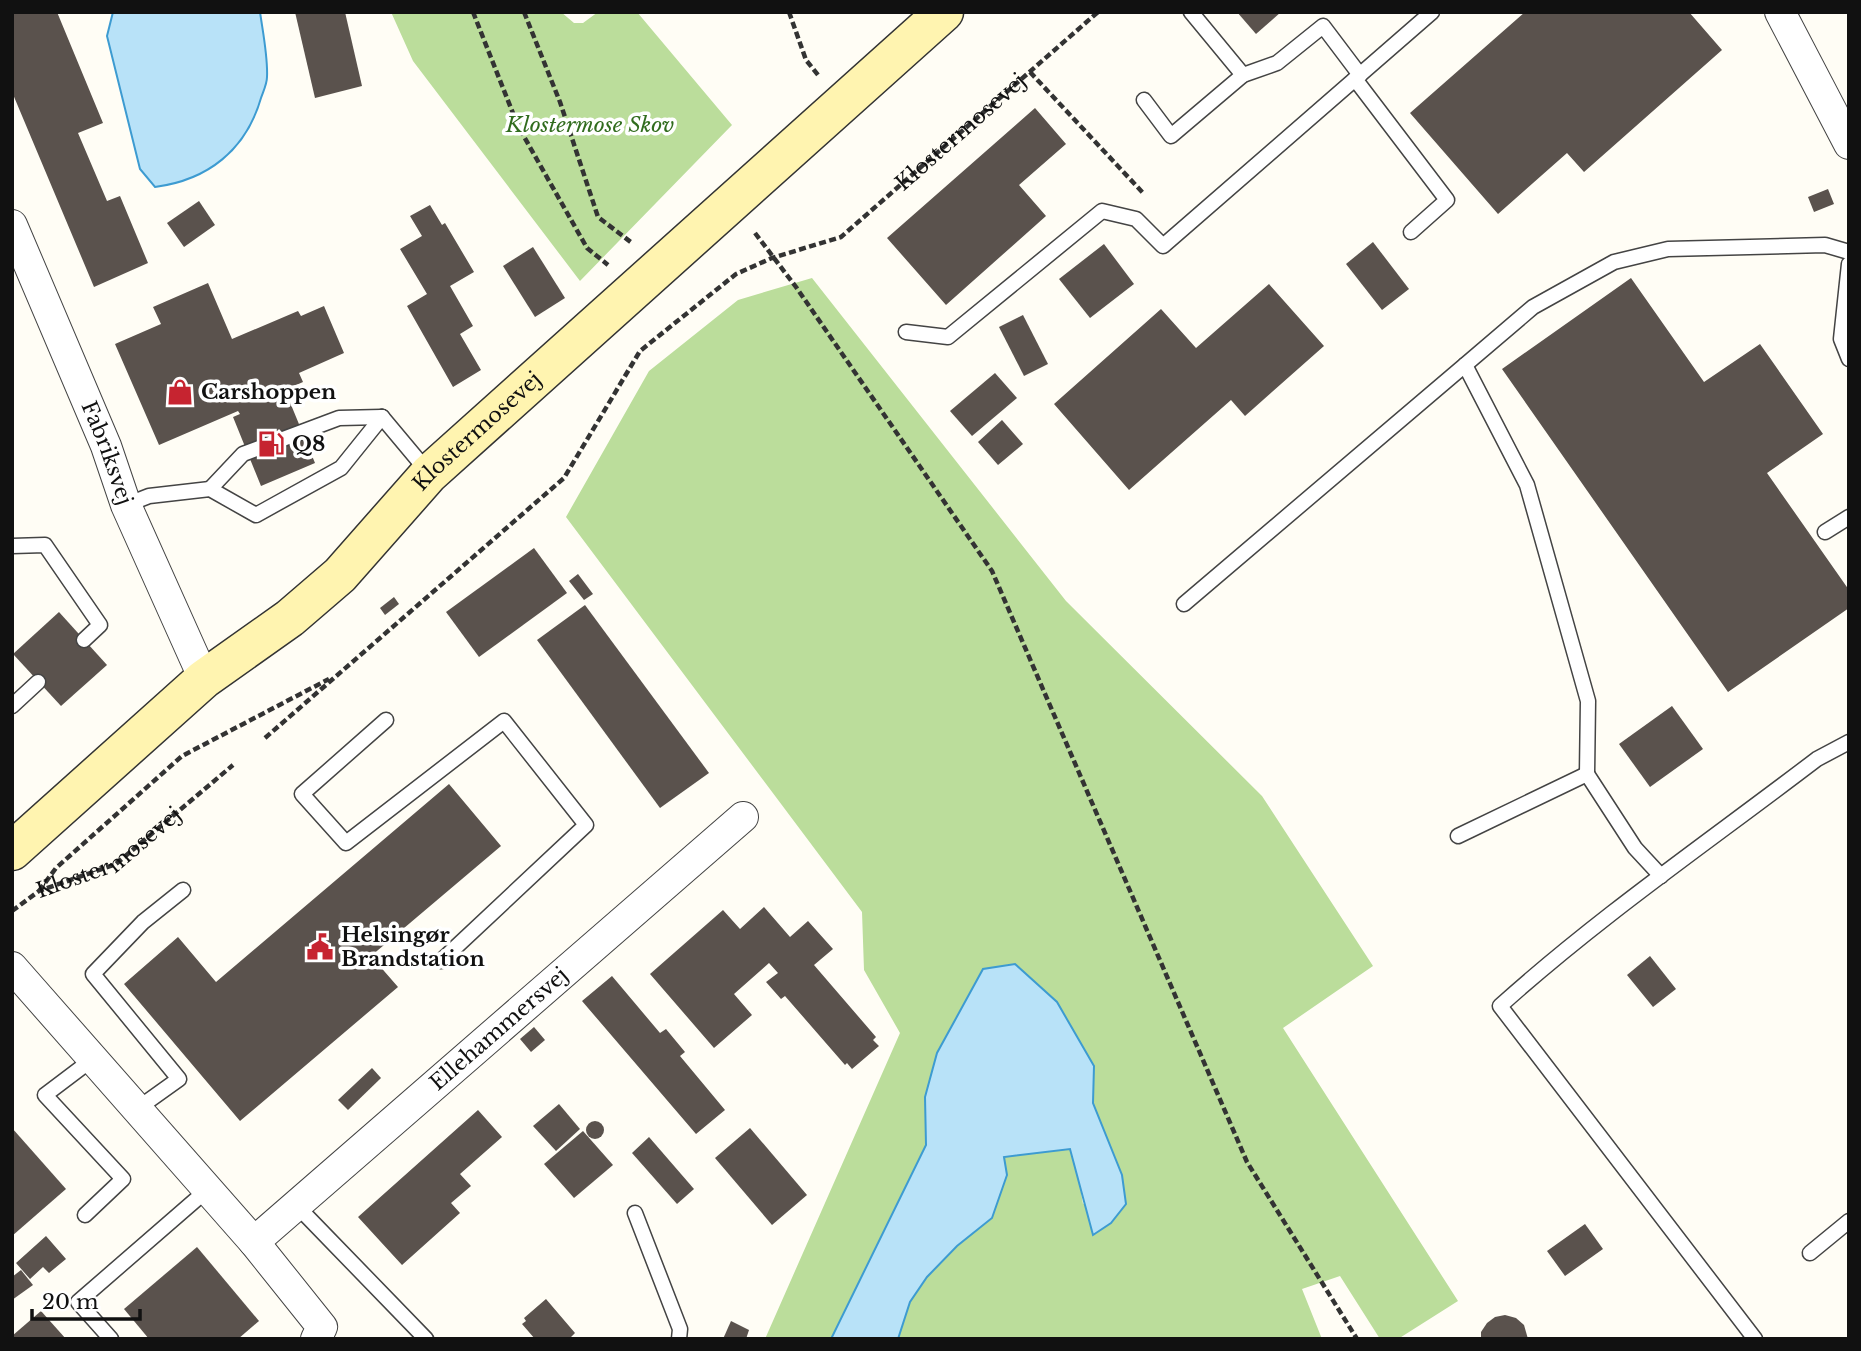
<svg xmlns="http://www.w3.org/2000/svg" width="1861" height="1351" font-family="'Libre Baskerville',serif">
  <style>
    .forest { fill: #bbdd9b }
    .water { fill: #b8e2f8; stroke: #3d9bd1; stroke-width: 2 }
    .building { fill: #5a524d }
    .lines { fill: none; stroke-linecap: round; stroke-linejoin: round }
    .service-casing { stroke: #444; stroke-width: 17 }
    .minor-casing { stroke: #444; stroke-width: 32 }
    .secondary-casing { stroke: #333; stroke-width: 41 }
    .path { stroke: #333; stroke-width: 4.5; stroke-dasharray: 7 3.5; stroke-linecap: butt }
    .service { stroke: #fff; stroke-width: 14 }
    .minor { stroke: #fff; stroke-width: 30 }
    .secondary { stroke: #fff4b0; stroke-width: 38 }
    .labels { text-anchor: middle; stroke-width: 7; stroke-linejoin: round; paint-order: stroke }
    .park-label { font-size: 21px; font-style: italic; fill: #316c1e; stroke: #fff }
    .street-label { font-size: 21px; fill: #111; stroke: #fff }
    .poi-label { font-size: 21px; font-weight: bold; fill: #111; stroke: #fff; text-anchor: start }
  </style>
  <rect width="100%" height="100%" fill="#fffdf5"/>
  <g class="forest">
    <path d="M 391,12 L 561,12 L 574,23 L 583,23 L 598,12 L 637,12 L 732,125 L 580,281 L 413,61 Z"/>
    <path d="M 812,278 L 1066,601 L 1262,796 L 1373,966 L 1283,1028 L 1458,1301 L 1398,1339 L 1380,1339 L 1340,1276 L 1302,1289 L 1322,1339 L 898,1339 L 910,1302 L 927,1277 L 957,1246 L 1004,1157 L 1070,1149 L 1078,1175 L 1083,1204 L 1122,1175 L 1093,1103 L 1094,1066 L 925,1097 L 926,1145 L 831,1339 L 765,1339 L 900,1033 L 864,970 L 862,912 L 566,517 L 649,371 L 738,300 Z"/>
  </g>
  <g class="water">
    <path d="M 113,12 L 260,12 C 263,33 268,57 267,77 C 267,84 263,92 261,98 C 246,150 208,180 155,187 L 140,169 L 107,36 Z"/>
    <path d="M 1015,964 L 1057,1002 L 1094,1066 L 1093,1103 L 1122,1175 L 1126,1204 L 1111,1223 L 1093,1235 L 1070,1149 L 1004,1157 L 1007,1175 L 992,1218 L 957,1246 L 927,1277 L 910,1302 L 898,1339 L 831,1339 L 926,1145 L 925,1097 L 937,1053 L 983,969 Z"/>
  </g>
  <g class="building">
    <path d="M 12,12 L 57,12 L 103,123 L 78,133 L 107,201 L 120,196 L 148,263 L 94,287 L 12,92 Z"/>
    <path d="M 295,12 L 345,12 L 362,86 L 315,98 Z"/>
    <path d="M 1237,12 L 1281,12 L 1256,34 Z"/>
    <path d="M 1525,12 L 1689,12 L 1722,50 L 1584,172 L 1567,153 L 1498,214 L 1410,113 Z"/>
    <path d="M 1035,108 L 1066,144 L 1019,185 L 1046,216 L 946,305 L 887,238 Z"/>
    <path d="M 1828,189 L 1834,204 L 1814,212 L 1808,197 Z"/>
    <path d="M 199,201 L 215,225 L 184,247 L 167,223 Z"/>
    <path d="M 430,205 L 442,225 L 445,223 L 474,272 L 450,286 L 473,326 L 460,334 L 481,370 L 453,387 L 407,306 L 427,294 L 400,249 L 422,236 L 410,216 Z"/>
    <path d="M 1373,242 L 1409,289 L 1382,310 L 1346,264 Z"/>
    <path d="M 1104,244 L 1134,284 L 1090,318 L 1059,279 Z"/>
    <path d="M 533,247 L 565,298 L 535,317 L 503,266 Z"/>
    <path d="M 1631,278 L 1704,382 L 1760,344 L 1823,434 L 1767,473 L 1849,590 L 1849,608 L 1728,692 L 1502,369 Z"/>
    <path d="M 208,283 L 232,339 L 298,311 L 301,316 L 324,306 L 344,353 L 299,373 L 303,382 L 278,393 L 280,398 L 287,395 L 315,463 L 261,486 L 233,417 L 240,414 L 238,411 L 159,445 L 115,344 L 161,324 L 153,307 Z"/>
    <path d="M 1269,284 L 1324,346 L 1245,416 L 1231,400 L 1129,490 L 1054,404 L 1161,309 L 1196,348 Z"/>
    <path d="M 1023,315 L 1048,364 L 1024,376 L 999,327 Z"/>
    <path d="M 995,373 L 1017,398 L 972,436 L 950,411 Z"/>
    <path d="M 1002,420 L 1023,444 L 998,465 L 978,442 Z"/>
    <path d="M 534,548 L 567,593 L 479,657 L 446,612 Z"/>
    <path d="M 578,574 L 593,594 L 584,600 L 569,581 Z"/>
    <path d="M 394,597 L 399,604 L 385,615 L 380,608 Z"/>
    <path d="M 585,605 L 709,773 L 660,808 L 537,640 Z"/>
    <path d="M 59,612 L 107,665 L 61,706 L 13,654 Z"/>
    <path d="M 1672,706 L 1703,749 L 1650,787 L 1619,744 Z"/>
    <path d="M 449,784 L 501,846 L 371,956 L 398,987 L 240,1121 L 124,984 L 178,937 L 216,982 Z"/>
    <path d="M 764,907 L 790,937 L 808,921 L 833,949 L 814,965 L 876,1037 L 873,1040 L 879,1046 L 852,1069 L 847,1063 L 845,1065 L 785,996 L 781,999 L 766,982 L 778,973 L 769,963 L 734,994 L 752,1015 L 714,1048 L 650,974 L 723,910 L 740,929 Z"/>
    <path d="M 1650,956 L 1676,989 L 1653,1007 L 1627,975 Z"/>
    <path d="M 612,976 L 660,1033 L 666,1029 L 685,1052 L 680,1056 L 725,1110 L 696,1134 L 582,1001 Z"/>
    <path d="M 534,1027 L 545,1040 L 531,1052 L 520,1039 Z"/>
    <path d="M 372,1068 L 381,1078 L 348,1110 L 338,1100 Z"/>
    <path d="M 559,1104 L 580,1129 L 556,1151 L 533,1126 Z"/>
    <path d="M 478,1110 L 502,1137 L 460,1174 L 471,1186 L 451,1203 L 460,1213 L 402,1265 L 358,1217 Z"/>
    <circle cx="595" cy="1130" r="9"/>
    <path d="M 12,1128 L 66,1189 L 12,1236 Z"/>
    <path d="M 750,1128 L 807,1195 L 772,1225 L 715,1158 Z"/>
    <path d="M 583,1131 L 613,1165 L 574,1198 L 544,1164 Z"/>
    <path d="M 649,1137 L 694,1189 L 677,1204 L 632,1153 Z"/>
    <path d="M 1585,1224 L 1603,1249 L 1565,1276 L 1547,1251 Z"/>
    <path d="M 46,1236 L 66,1259 L 49,1273 L 43,1267 L 30,1279 L 16,1263 Z"/>
    <path d="M 197,1247 L 259,1321 L 238,1339 L 149,1339 L 124,1309 Z"/>
    <path d="M 21,1270 L 33,1285 L 12,1300 L 12,1277 Z"/>
    <path d="M 546,1299 L 575,1333 L 569,1339 L 535,1339 L 522,1324 L 526,1321 L 524,1318 Z"/>
    <path d="M 41,1311 L 66,1339 L 12,1339 L 12,1336 Z"/>
    <path d="M 1505,1315 L 1516,1318 L 1524,1325 L 1528,1339 L 1481,1339 L 1481,1332 L 1487,1323 L 1495,1317 Z"/>
    <path d="M 731,1321 L 749,1330 L 746,1339 L 723,1339 Z"/>
  </g>
  <g class="lines">
    <g class="service-casing">
      <g id="service">
        <path d="M 1191,12 L 1243,75"/>
        <path d="M 1355,79 L 1447,200 L 1411,232"/>
        <path d="M 1144,100 L 1171,136 L 1243,75 L 1277,63 L 1323,26 L 1360,75"/>
        <path d="M 1849,264 L 1841,339 L 1849,359"/>
        <path d="M 906,332 L 948,337 L 1102,211 L 1136,219 L 1163,246 L 1432,12"/>
        <path d="M 1465,365 L 1533,307 L 1614,262 L 1668,249 L 1825,245 L 1849,252"/>
        <path d="M 382,417 L 428,472"/>
        <path d="M 210,489 L 243,454 L 339,418 L 382,417"/>
        <path d="M 126,505 L 149,496 L 210,489 L 256,515 L 341,468 L 382,417"/>
        <path d="M 1825,532 L 1849,517"/>
        <path d="M 12,546 L 45,545 L 100,625 L 84,640"/>
        <path d="M 1184,604 L 1465,365 L 1527,485 L 1588,701 L 1587,774"/>
        <path d="M 12,706 L 38,682"/>
        <path d="M 386,720 L 302,794 L 346,843 L 504,721 L 586,825 L 441,961"/>
        <path d="M 1458,836 L 1587,774 L 1635,848 L 1661,876"/>
        <path d="M 137,1109 L 179,1079 L 93,974 L 143,922 L 183,890"/>
        <path d="M 297,1206 L 426,1339"/>
        <path d="M 635,1213 L 680,1329 L 679,1339"/>
        <path d="M 85,1215 L 123,1179 L 45,1095 L 94,1058"/>
        <path d="M 1810,1253 L 1849,1221"/>
        <path d="M 111,1339 L 78,1302 L 207,1190"/>
        <path d="M 1755,1339 L 1500,1006 C 1600,916 1711,840 1817,759 L 1849,742"/>
      </g>
    </g>
    <g class="minor-casing">
      <g id="minor">
        <path d="M 1780,12 L 1849,144"/>
        <path id="s3" d="M 12,225 L 106,446 L 126,505 L 204,679"/>
        <path id="s4" d="M 12,967 L 254,1242 L 743,817"/>
        <path d="M 254,1242 L 322,1327 L 316,1339"/>
      </g>
    </g>
    <g class="secondary-casing">
      <g id="secondary">
        <path id="s5" d="M 12,851 L 204,679 L 290,618 L 340,575 L 429,474 L 944,12"/>
      </g>
    </g>
    <g class="path">
      <path d="M 473,12 L 518,126 L 587,248 L 608,265"/>
      <path d="M 524,12 L 560,102 L 598,217 L 632,243"/>
      <path d="M 789,12 L 806,60 L 818,75"/>
      <path d="M 1030,72 L 1144,194"/>
      <path d="M 755,233 L 796,287 L 992,571 L 1247,1162 L 1357,1339"/>
      <path id="s1" d="M 265,738 L 564,478 L 640,351 L 736,274 L 772,258 L 841,237 L 1098,12"/>
      <path d="M 39,891 L 56,868 L 182,756 L 329,679"/>
      <path id="s2" d="M 12,911 L 39,891 L 116,864 L 233,765"/>
    </g>
    <use href="#service" class="service"/>
    <use href="#minor" class="minor"/>
    <use href="#secondary" class="secondary"/>
  </g>
  <defs>
    <g id="shop-bare" transform="scale(2.1)"><path d="M-5-2.5h2.3a2.7 3.5 0 0 1 5.4 0H5L5.5 6h-11ZM-1.5-2.5h3a1.5 2.3 0 0 0-3 0Z" fill="#c62430" stroke="#fff" stroke-width="2.5" paint-order="stroke"/></g>
    <g id="fuel-bare" transform="scale(2.1)"><path d="M-5.5-6h7V0h2V4h1.3V-2.5L3-4.5l.8-.8L6-3V5H2.5V1h-1V6h-7ZM-4.2-4.7v3.2H.2V-4.7Z" fill="#c62430" stroke="#fff" stroke-width="2.5" paint-order="stroke"/></g>
    <g id="civic-bare" transform="scale(2.1)"><path d="M-.6-6.5H3V-4.5H.6V-3L4-1V1h2V6H-6V1h2V-1L-.6-3ZM-1.2 2.5V6h2.4V2.5Z" fill="#c62430" stroke="#fff" stroke-width="2.5" paint-order="stroke"/></g>
  </defs>
  <g fill-rule="evenodd">
    <use href="#shop-bare" x="180" y="392"/>
    <use href="#fuel-bare" x="271" y="444"/>
    <use href="#civic-bare" x="320" y="947"/>
  </g>
  <g class="labels">
    <g class="park-label">
      <text x="590" y="132">Klostermose Skov</text>
    </g>
    <g class="street-label">
      <text dy="7" stroke="none"><textPath href="#s1" startOffset="938">Klostermosevej</textPath></text>
      <text dy="7" stroke="none"><textPath href="#s5" startOffset="628">Klostermosevej</textPath></text>
      <text dy="7" stroke="none"><textPath href="#s3" startOffset="247">Fabriksvej</textPath></text>
      <text dy="7" stroke="none"><textPath href="#s2" startOffset="114">Klostermosevej</textPath></text>
      <text dy="7" stroke="none"><textPath href="#s4" startOffset="691">Ellehammersvej</textPath></text>
    </g>
    <g class="poi-label">
      <text x="201" y="399">Carshoppen</text>
      <text x="292" y="451">Q8</text>
      <text x="341" y="942">Helsingør<tspan x="341" dy="24">Brandstation</tspan></text>
    </g>
  </g>
  <rect width="1861" height="1351" fill="none" stroke="#111111" stroke-width="28"/>
  <path d="M32 1309v10h108v-10" fill="none" stroke="#111111" stroke-width="3.5"/>
  <text x="42" y="1309" font-size="21" fill="#111111" stroke="#ffffff" stroke-width="5" paint-order="stroke">20 m</text>
</svg>
